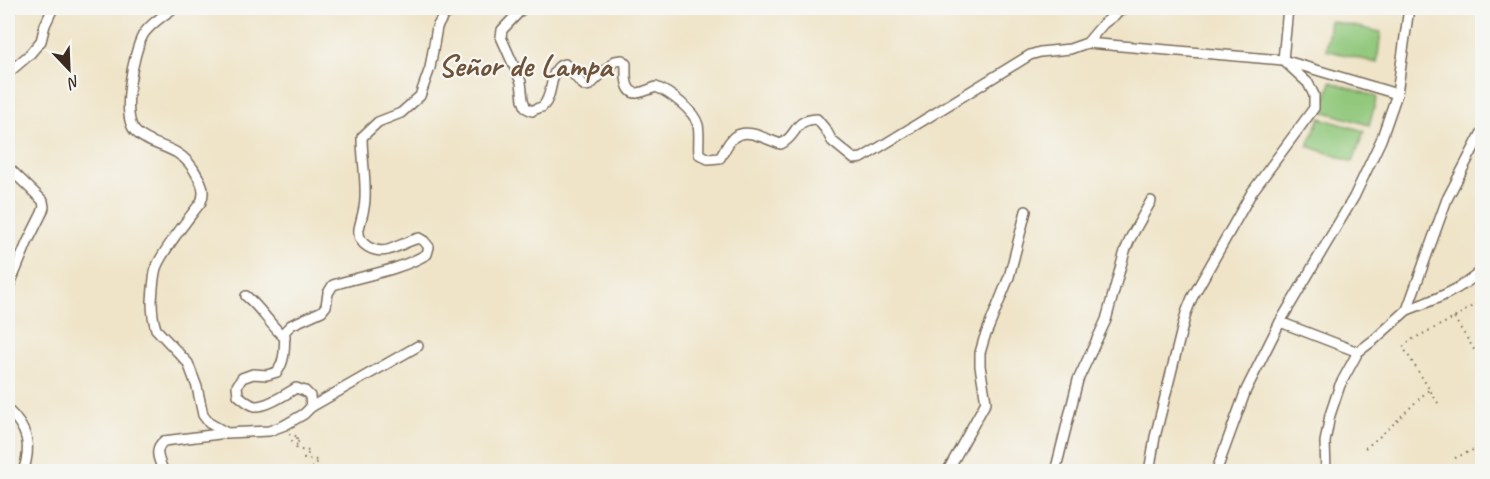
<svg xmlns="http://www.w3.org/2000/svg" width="1490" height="479" font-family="Caveat,sans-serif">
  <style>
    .green { fill: #91c87b; stroke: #66794c; stroke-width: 1.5 }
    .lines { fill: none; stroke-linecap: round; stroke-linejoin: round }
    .street-casing { stroke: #7a6b5a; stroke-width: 12 }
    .path { stroke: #7a6b5a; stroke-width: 2; stroke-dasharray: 1.5 4.5; stroke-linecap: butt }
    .street { stroke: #fff; stroke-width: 9 }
    .labels { text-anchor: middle; stroke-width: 4.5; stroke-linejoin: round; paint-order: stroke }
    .neighbourhood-label { font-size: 32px; font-weight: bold; fill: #6e533a; stroke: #f6f6f2 }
  </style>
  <rect width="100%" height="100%" fill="#f6f6f2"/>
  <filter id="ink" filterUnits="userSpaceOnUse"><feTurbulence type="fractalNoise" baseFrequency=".0167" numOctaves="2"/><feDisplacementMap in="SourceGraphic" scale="12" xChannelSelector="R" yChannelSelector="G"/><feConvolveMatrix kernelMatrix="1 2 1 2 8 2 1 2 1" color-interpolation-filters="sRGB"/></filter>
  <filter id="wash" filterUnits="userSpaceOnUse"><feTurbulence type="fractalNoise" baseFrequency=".008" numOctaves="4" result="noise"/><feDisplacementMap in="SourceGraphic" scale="24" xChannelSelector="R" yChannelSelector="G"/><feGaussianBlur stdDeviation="1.35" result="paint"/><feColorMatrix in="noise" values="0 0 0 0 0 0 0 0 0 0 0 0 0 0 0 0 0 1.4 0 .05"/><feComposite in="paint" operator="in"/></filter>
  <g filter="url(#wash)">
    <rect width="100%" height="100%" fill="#efe4c8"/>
    <g class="green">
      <path d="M 1330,21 L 1381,32 L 1377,63 L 1326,50 Z"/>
      <path d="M 1331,82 L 1377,97 L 1369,125 L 1322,111 Z"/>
      <path d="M 1320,118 L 1364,131 L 1353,162 L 1308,146 Z"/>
    </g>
  </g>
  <g filter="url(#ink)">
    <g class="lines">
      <g class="street-casing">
        <g id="street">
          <path d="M 174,8 C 163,16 150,24 143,35 C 133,53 120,118 136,132 C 147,143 164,145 177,153 C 186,158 193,167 198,177 C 203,185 205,193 201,202 C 189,218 162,251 156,268 C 153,279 153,290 152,301 C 152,311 153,320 156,329 L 188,363 L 197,387 L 203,415 L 209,423 L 227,433"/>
          <path d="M 523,8 L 502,30 L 501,37 L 521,82 L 523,100 L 526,108 L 532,111 C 533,110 541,107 542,107 C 555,96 548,66 565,64 L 580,82 L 585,86 L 590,85 L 615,61 L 622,60 L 626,64 C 626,72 624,93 637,93 C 642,93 650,89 656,87 C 669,92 694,110 698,125 C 700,134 698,145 699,154 L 708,159 L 720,158 C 724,152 728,142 734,137 C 748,127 767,140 781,144 C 799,135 792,120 817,119 L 826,130 L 832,141 L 854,159 L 862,158 L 1030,55 L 1040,52 L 1070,49 L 1087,43 L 1103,24 L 1124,8"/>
          <path d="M 1087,43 L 1283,60 L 1397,94"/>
          <path d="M 8,73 L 29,55 L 41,41 L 45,25 L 53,8"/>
          <path d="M 8,167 L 43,201 L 44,207 L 42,213 L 27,243 L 8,289"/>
          <path d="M 246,296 C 261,308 270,325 285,338"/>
          <path d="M 1407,310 C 1434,300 1461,290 1482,270"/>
          <path d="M 1280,322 L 1358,352"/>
          <path d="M 311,407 L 418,346"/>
          <path d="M 8,410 C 28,429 32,446 23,472"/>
          <path d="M 164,472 C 159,461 153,449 164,441 L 227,433 L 269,431 L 285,425 L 304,414 L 311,407 L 310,396 L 305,391 L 296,388 C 286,394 267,407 255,406 C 249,405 243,399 238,395 L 237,386 L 242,378 L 253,374 L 267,375 L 277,372 C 286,360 284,346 285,331 L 291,325 L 322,311 L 326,306 L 328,293 L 333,285 C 365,275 398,271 427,254 L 429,247 L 424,241 L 419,238 C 408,241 398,247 388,250 C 374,253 357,245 359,229 C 361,219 365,209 365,198 C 366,178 362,157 362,137 L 378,122 L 401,113 L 420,96 L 430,68 L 437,27 L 444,15 L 461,8"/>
          <path d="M 947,472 L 986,402 L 980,366 L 980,353 L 984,339 L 1009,277 L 1026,211"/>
          <path d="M 1055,472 L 1078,380 L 1106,320 L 1125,251 L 1131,237 L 1151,201"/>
          <path d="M 1149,472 L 1155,437 L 1186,313 L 1192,298 L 1252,192 L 1314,108 L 1314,95 L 1308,83 L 1283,60 L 1288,8"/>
          <path d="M 1216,472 L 1246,390 L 1280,322 L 1354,197 L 1381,140 L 1397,94 L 1409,8"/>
          <path d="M 1326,472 L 1325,442 L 1330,415 L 1340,385 L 1358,352 L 1375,339 L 1407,310 L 1447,199 L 1482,132"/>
        </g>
      </g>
      <g class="path">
        <path d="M 1454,318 L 1482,362"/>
        <path d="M 1438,403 L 1403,347 L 1411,340 L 1454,318 L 1482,300"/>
        <path d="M 289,434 L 299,437 L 292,441 L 300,442 L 294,447 L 300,450 L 310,451 L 304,459 L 318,460 L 311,469 L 313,472"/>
        <path d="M 1365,448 C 1389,431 1408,408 1430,389"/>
        <path d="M 1455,458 L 1482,446"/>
        <path d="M 314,472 L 323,469 L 324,472"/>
      </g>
      <use href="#street" class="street"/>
    </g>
  </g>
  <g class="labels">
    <g class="neighbourhood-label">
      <text x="525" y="76">Señor de Lampa</text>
    </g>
  </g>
  <rect width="1490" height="479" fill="none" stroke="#f6f6f2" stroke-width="30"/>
  <g transform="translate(69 69) rotate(157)" stroke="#f6f6f2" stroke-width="4.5" paint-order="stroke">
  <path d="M0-4.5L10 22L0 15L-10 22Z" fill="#3b2a1e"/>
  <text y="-9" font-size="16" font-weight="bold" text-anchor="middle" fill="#3b2a1e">N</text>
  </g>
</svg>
